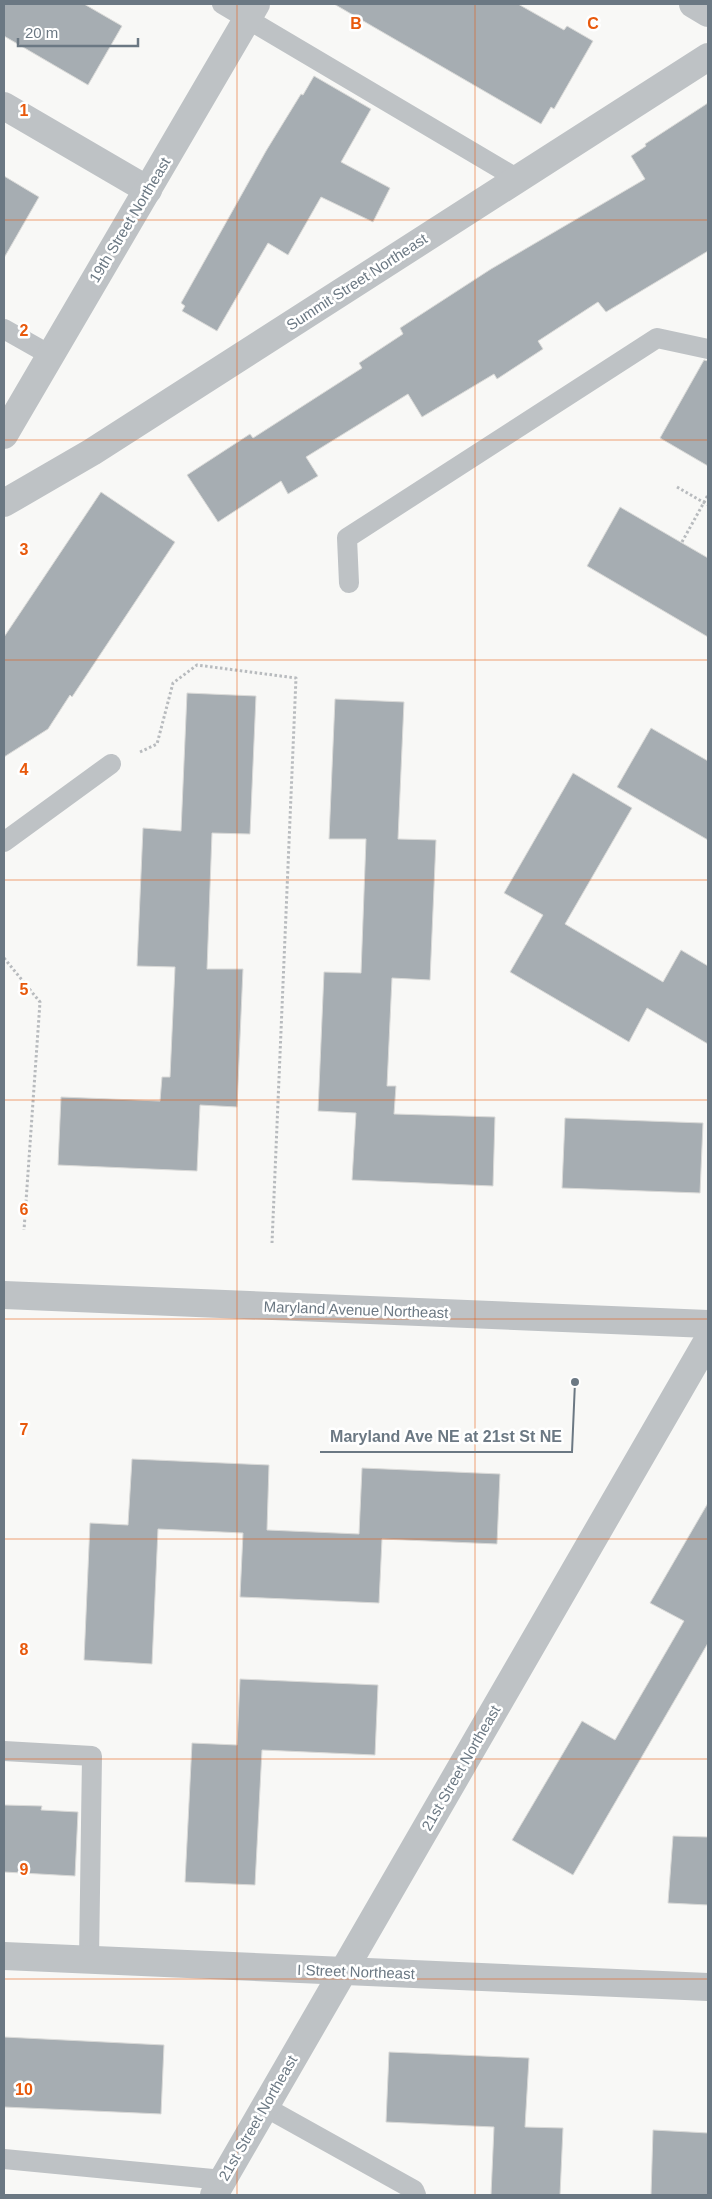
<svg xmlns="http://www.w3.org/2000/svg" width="712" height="2199" font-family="Helvetica,sans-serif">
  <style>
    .building { fill: #a6adb2; stroke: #dadad8 }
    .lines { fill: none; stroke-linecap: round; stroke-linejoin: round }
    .path { stroke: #b8bbbe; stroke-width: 3; stroke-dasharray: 2.5 2.5; stroke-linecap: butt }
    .service { stroke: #bec2c5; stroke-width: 20 }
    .minor { stroke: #bec2c5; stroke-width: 28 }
    .grid { fill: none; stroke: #e8590c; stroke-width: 1; stroke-opacity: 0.55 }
    .labels { text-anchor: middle; stroke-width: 5; stroke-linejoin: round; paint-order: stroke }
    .street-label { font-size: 15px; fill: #6b7883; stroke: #fff }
    .grid-label { font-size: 16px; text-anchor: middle; font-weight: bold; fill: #e8590c; stroke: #fff; stroke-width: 5; stroke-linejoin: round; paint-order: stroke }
    .leader { fill: none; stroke: #6b7883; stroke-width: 2 }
    .callout-dot { fill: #6b7883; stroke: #fff; stroke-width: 2 }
    .callout-label { font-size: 16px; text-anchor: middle; font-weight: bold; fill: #6b7883; stroke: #fff; stroke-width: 5; stroke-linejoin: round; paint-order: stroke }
  </style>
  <rect width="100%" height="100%" fill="#f8f8f6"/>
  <g class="building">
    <path d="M 4,4 L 84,4 L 122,26 L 88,85 L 4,36 Z"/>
    <path d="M 334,4 L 518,4 L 564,30 L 567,26 L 593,41 L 554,109 L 551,107 L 541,124 Z"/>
    <path d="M 314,76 L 371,109 L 341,162 L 390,188 L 373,222 L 321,197 L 288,255 L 268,243 L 217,331 L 182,311 L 185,306 L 181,303 L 266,151 L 301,94 L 303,95 Z"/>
    <path d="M 708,103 L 708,251 L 606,312 L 598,302 L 538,341 L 543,349 L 497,379 L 494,374 L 422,417 L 408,394 L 306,457 L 318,476 L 288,494 L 281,481 L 218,522 L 187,475 L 250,434 L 253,438 L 362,368 L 359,363 L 403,334 L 400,328 L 491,269 L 645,179 L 631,156 L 646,146 L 645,144 Z"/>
    <path d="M 4,176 L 39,197 L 4,258 Z"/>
    <path d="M 704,360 L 708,361 L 708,466 L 660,438 Z"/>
    <path d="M 101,492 L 175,542 L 72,697 L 70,695 L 48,729 L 4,757 L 4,637 Z"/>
    <path d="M 620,507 L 708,558 L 708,637 L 587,566 Z"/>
    <path d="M 187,693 L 256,696 L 250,834 L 212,833 L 207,969 L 243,969 L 237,1107 L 200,1105 L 197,1171 L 58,1165 L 61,1097 L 160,1101 L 162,1077 L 170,1077 L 175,967 L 137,966 L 143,828 L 181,831 Z"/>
    <path d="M 335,699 L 404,702 L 398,839 L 436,840 L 430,980 L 392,978 L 387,1086 L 396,1086 L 394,1114 L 495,1117 L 493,1186 L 352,1180 L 356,1113 L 318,1111 L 324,972 L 361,973 L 366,839 L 329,839 Z"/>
    <path d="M 651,728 L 708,761 L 708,840 L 617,787 Z"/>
    <path d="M 573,773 L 632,808 L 565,924 L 663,982 L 681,950 L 708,966 L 708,1044 L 647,1008 L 629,1042 L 510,972 L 543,915 L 504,893 Z"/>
    <path d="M 565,1118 L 703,1123 L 700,1193 L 562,1188 Z"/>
    <path d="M 132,1459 L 269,1465 L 267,1530 L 359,1534 L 362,1468 L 500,1474 L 497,1544 L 382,1539 L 379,1603 L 240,1597 L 243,1533 L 158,1529 L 152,1664 L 84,1660 L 90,1523 L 128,1525 Z"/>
    <path d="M 708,1503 L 708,1643 L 573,1875 L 512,1840 L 582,1721 L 615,1740 L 684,1621 L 650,1603 Z"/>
    <path d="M 240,1679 L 378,1685 L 375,1755 L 262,1750 L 255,1885 L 185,1882 L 192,1743 L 237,1745 Z"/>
    <path d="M 4,1805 L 42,1806 L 41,1810 L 78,1812 L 75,1876 L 4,1872 Z"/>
    <path d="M 673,1836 L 708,1837 L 708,1905 L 668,1903 Z"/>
    <path d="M 4,2037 L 164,2045 L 161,2114 L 4,2107 Z"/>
    <path d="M 389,2052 L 529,2058 L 525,2127 L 563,2128 L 560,2195 L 491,2195 L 494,2127 L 386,2122 Z"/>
    <path d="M 653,2130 L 708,2133 L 708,2195 L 651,2195 Z"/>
  </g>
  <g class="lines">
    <g class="path">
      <path d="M 677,487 L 708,505"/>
      <path d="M 682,542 L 708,495"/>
      <path d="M 140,752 L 157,744 L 173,683 L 197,665 L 296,678 L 272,1243"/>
      <path d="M 4,958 L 40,1002 L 24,1230"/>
    </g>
    <g class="service">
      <path d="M 222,4 L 518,179"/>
      <path d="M 4,329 L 50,355"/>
      <path d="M 349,583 L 347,538 L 657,338 L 708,349"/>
      <path d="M 4,842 L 111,764"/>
      <path d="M 4,1751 L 92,1756 L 89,1960"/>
      <path d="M 265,2107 L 414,2190 L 416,2195"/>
      <path d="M 4,2159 L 223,2180"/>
    </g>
    <g class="minor">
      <path d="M 693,4 L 708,13"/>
      <path d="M 4,106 L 148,190"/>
      <path d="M 4,435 L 256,4"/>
      <path d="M 4,503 L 92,452 L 708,57"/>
      <path d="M 4,1295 L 708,1324"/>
      <path d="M 4,1956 L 708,1987"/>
      <path d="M 214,2195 L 708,1340"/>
    </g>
  </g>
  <path class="grid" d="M 237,4 L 237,2195M 475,4 L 475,2195M 4,220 L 708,220M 4,440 L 708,440M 4,660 L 708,660M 4,880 L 708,880M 4,1100 L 708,1100M 4,1319 L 708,1319M 4,1539 L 708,1539M 4,1759 L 708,1759M 4,1979 L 708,1979"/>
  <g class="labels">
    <g class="street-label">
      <text transform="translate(130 220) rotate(-59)" y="5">19th Street Northeast</text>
      <text transform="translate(357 282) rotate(-33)" y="5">Summit Street Northeast</text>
      <text transform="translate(356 1310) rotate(2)" y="5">Maryland Avenue Northeast</text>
      <text transform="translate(461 1768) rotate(-60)" y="5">21st Street Northeast</text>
      <text transform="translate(356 1972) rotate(2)" y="5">I Street Northeast</text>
      <text transform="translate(258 2118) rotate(-60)" y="5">21st Street Northeast</text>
    </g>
  </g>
  <g class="grid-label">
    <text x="356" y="29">B</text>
    <text x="593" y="29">C</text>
    <text x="24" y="116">1</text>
    <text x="24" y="336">2</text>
    <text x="24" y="555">3</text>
    <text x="24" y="775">4</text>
    <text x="24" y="995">5</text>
    <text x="24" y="1215">6</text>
    <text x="24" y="1435">7</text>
    <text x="24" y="1655">8</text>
    <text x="24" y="1875">9</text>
    <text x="24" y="2095">10</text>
  </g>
  <path class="leader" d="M575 1382L572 1452H320"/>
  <circle class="callout-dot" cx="575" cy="1382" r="5"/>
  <g class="callout-label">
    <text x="446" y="1442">Maryland Ave NE at 21st St NE</text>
  </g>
  <rect width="712" height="2199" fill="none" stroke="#6b7883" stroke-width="10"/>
  <path d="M18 38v8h120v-8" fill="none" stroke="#6b7883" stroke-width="2.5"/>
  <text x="25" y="38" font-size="15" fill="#6b7883" stroke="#ffffff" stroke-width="4" paint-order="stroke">20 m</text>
</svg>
